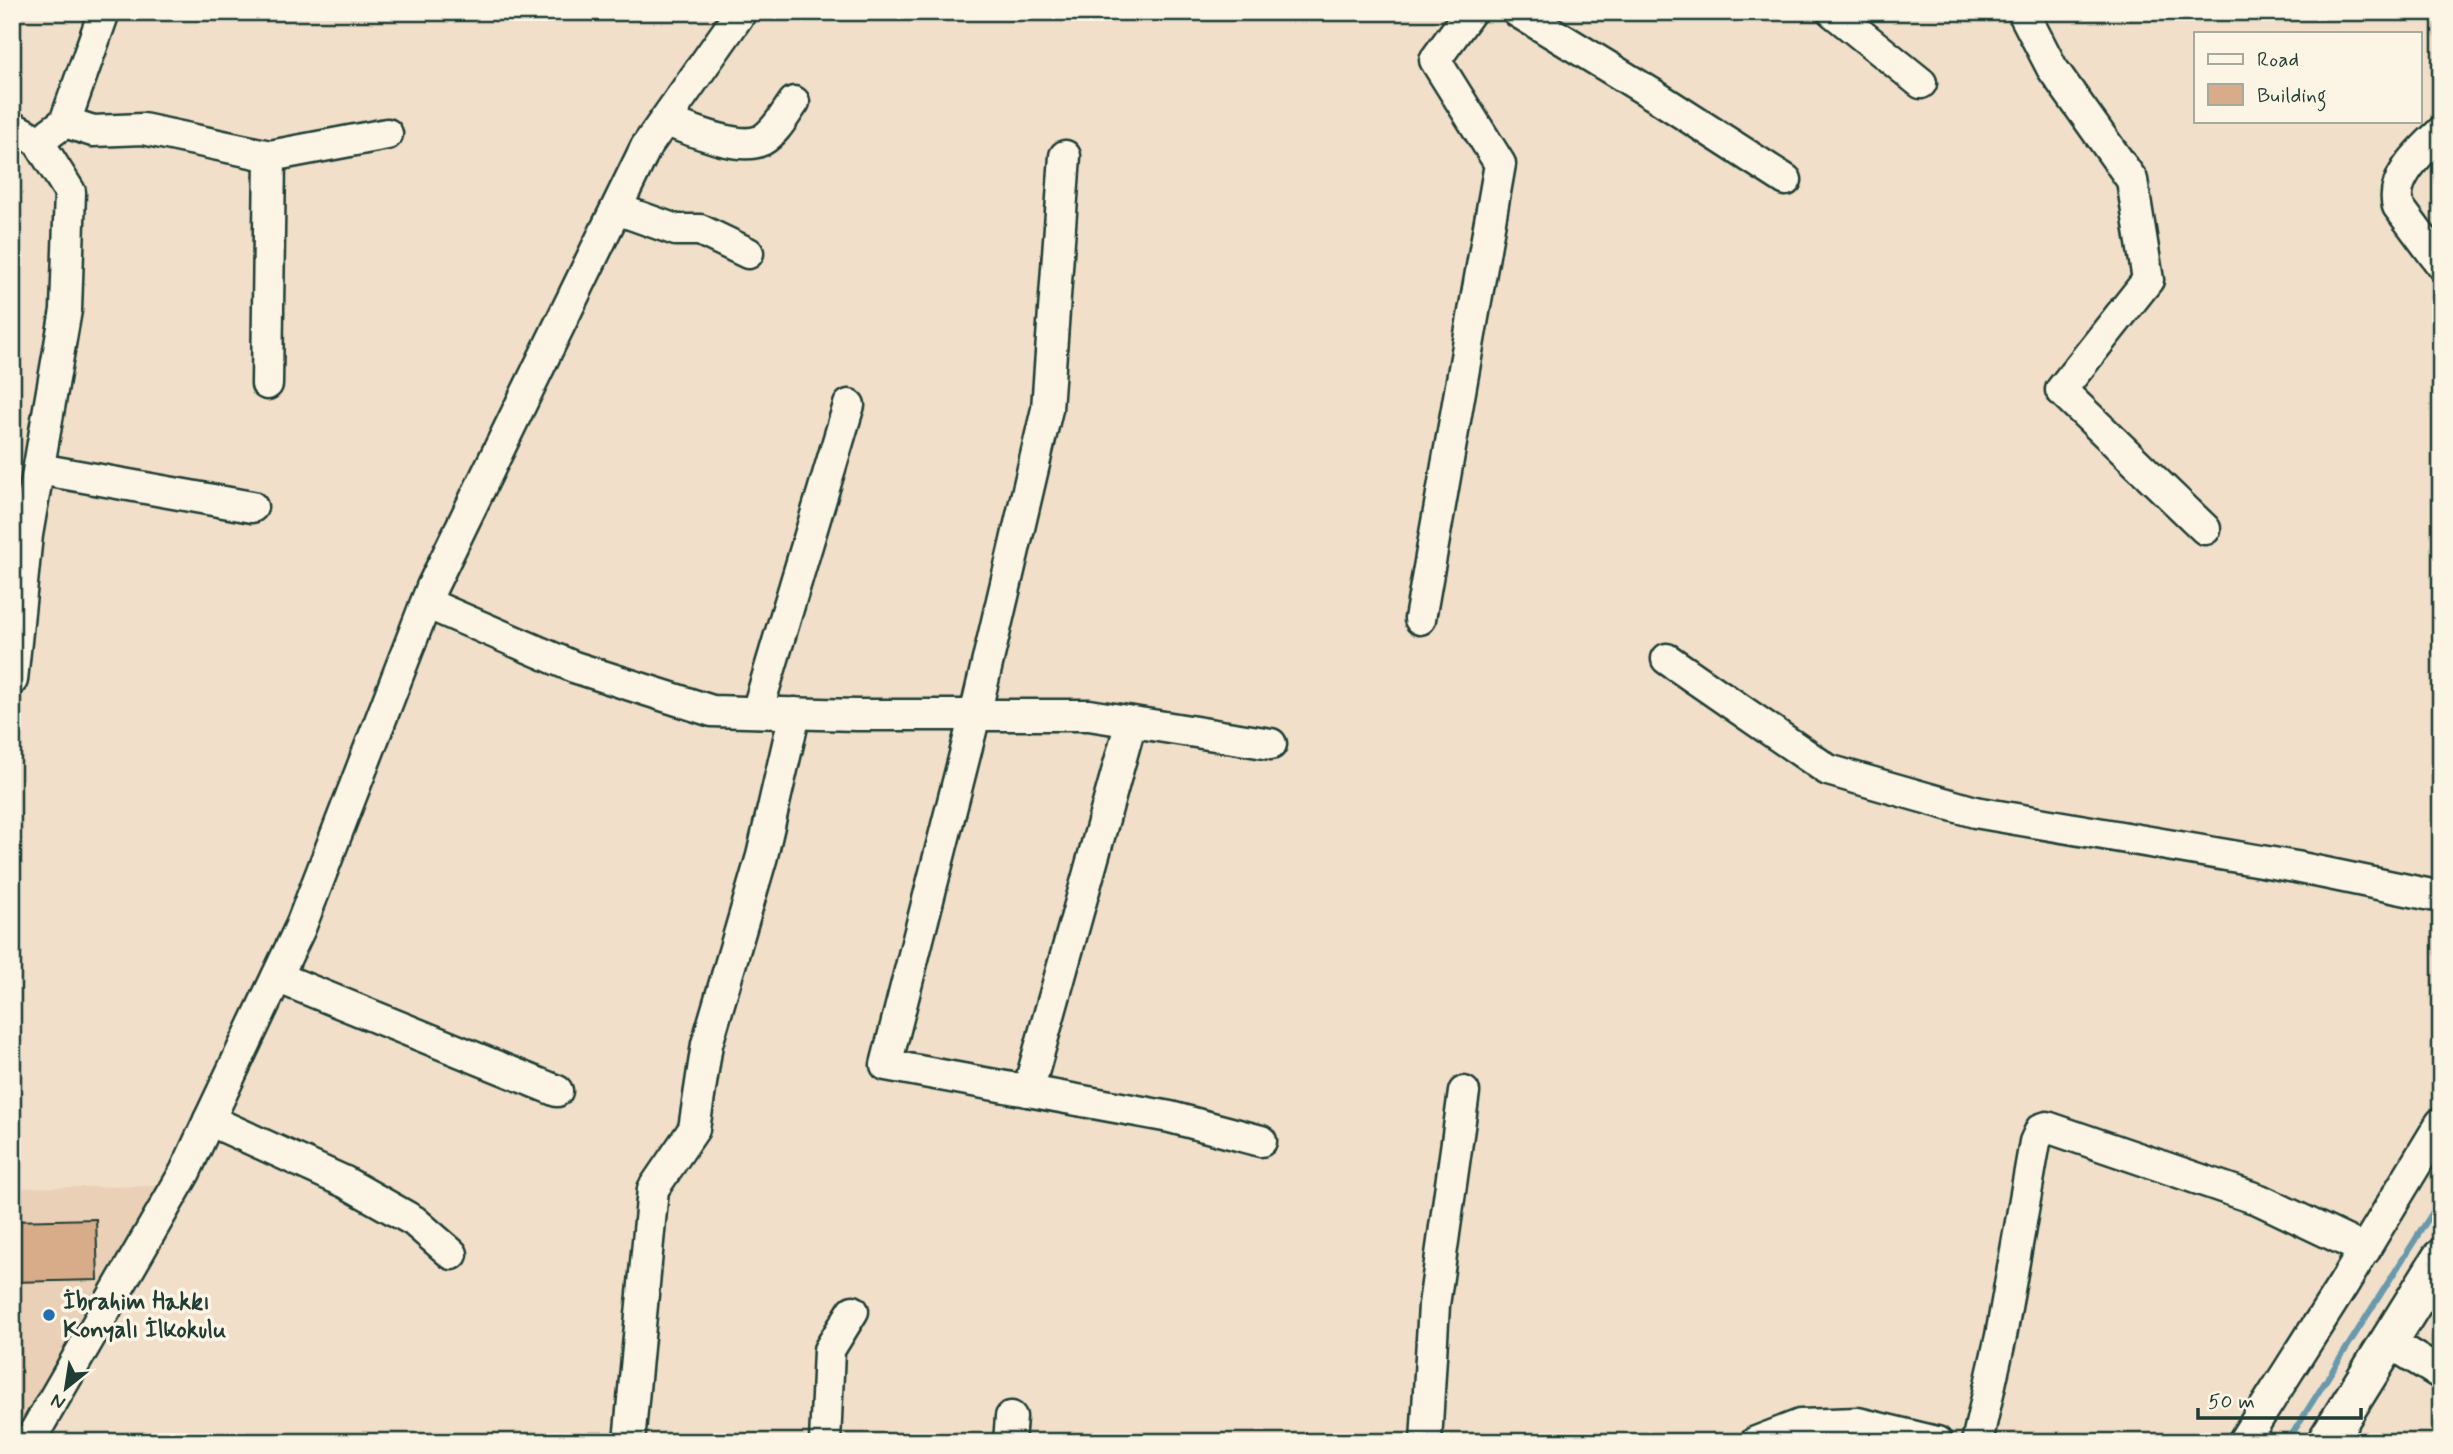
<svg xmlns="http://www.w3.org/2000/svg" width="2453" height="1454" font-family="Mynerve,sans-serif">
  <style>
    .built { fill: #ead0b6 }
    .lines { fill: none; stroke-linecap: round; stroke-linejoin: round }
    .stream { stroke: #6999ac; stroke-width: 6 }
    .building { fill: #d8ac89; stroke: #1f3d34; stroke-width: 2 }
    .minor-casing { stroke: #1f3d34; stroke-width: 35 }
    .major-casing { stroke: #1f3d34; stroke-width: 42 }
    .minor { stroke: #fcf5e5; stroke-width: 30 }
    .major { stroke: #fcf5e5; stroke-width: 37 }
    .poi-dot { fill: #1f6fb2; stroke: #fcf5e5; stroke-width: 2.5 }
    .labels { text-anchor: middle; stroke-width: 7; stroke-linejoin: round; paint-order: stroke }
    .poi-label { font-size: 24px; font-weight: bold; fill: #1f3d34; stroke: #fcf5e5; text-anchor: start }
  </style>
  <rect width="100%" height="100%" fill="#f1dfc9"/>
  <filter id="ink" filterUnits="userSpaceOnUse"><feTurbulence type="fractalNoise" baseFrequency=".0143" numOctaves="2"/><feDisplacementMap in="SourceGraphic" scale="14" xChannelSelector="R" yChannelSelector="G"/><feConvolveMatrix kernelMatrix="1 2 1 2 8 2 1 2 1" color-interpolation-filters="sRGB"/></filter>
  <g filter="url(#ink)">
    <path class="built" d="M 158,1186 L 16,1442 L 12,1442 L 12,1188 Z"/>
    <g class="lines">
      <path class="stream" d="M 2287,1442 L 2441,1199"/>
    </g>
    <path class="building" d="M 96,1219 L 98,1280 L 12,1282 L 12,1221 Z"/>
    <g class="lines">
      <g class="minor-casing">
        <g id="minor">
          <path d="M 1518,12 L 1654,95 L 1786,180"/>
          <path d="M 1833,12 L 1921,83"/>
          <path d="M 2023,12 L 2052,68 L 2132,180 L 2148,280 L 2061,390 L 2205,529"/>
          <path d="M 665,121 C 688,128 739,152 762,140 C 776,132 785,114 794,102"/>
          <path d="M 65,122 L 93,131 L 143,129 L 270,156 L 387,134"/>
          <path d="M 12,127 L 38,141 L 70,192 L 66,310 L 27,535 L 12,680"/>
          <path d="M 2441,132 C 2423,150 2390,177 2398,206 L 2441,264"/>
          <path d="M 50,133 L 65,122 L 104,12"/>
          <path d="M 1065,156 L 1047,409 L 975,715 L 886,1065 L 1170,1117 L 1261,1141"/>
          <path d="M 617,209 L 676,230 L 700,230 L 748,253"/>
          <path d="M 267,384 L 270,156"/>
          <path d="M 39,469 L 252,507"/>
          <path d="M 426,603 L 574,667 L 712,711 L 857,715 L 1089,715 L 1271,744"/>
          <path d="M 1420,619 L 1500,164 L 1435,60 L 1470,12"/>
          <path d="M 1667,659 L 1828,770 L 1975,812 L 2296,867 L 2441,897"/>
          <path d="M 757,712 L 849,405"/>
          <path d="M 277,977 L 557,1091"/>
          <path d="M 1028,1091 L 1131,722"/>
          <path d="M 209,1120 L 345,1182 L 414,1221 L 452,1254"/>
          <path d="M 2389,1342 L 2441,1374"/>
          <path d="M 29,1442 L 185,1172 L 209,1120 L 300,928 L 432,587 L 646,147 L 741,12"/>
          <path d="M 629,1442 L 653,1189 L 694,1129 L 707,1044 L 762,856 L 795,713"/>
          <path d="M 825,1442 L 829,1350 L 853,1311"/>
          <path d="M 1009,1442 L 1011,1417"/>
          <path d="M 1426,1442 L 1434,1305 L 1464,1092"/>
          <path d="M 1756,1442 L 1800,1425 L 1858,1423 L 1937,1442"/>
          <path d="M 1977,1442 L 2001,1336 L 2035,1142 L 2041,1129 L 2047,1127 L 2260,1200 L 2365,1250"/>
          <path d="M 2243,1442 L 2343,1285 L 2441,1123"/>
        </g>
      </g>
      <g class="major-casing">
        <path id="major" d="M 2326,1442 L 2441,1258"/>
      </g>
      <use href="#minor" class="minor"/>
      <use href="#major" class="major"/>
    </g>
  </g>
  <circle class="poi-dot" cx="49" cy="1315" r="7"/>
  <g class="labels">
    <g class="poi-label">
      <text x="63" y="1309">İbrahim Hakkı<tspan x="63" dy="28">Konyalı İlkokulu</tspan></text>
    </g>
  </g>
  <rect width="2453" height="1454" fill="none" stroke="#fcf5e5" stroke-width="42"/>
  <rect x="21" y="21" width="2411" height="1412" fill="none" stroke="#1f3d34" stroke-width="2.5" filter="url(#ink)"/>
  <rect x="2194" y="32" width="228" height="91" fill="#fcf5e5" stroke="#a4ab9e" stroke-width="2"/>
  <rect x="2208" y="54" width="35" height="10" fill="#fcf5e5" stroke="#a4ab9e" stroke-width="2"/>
  <text x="2257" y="66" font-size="21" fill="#1f3d34">Road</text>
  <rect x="2208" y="84" width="35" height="21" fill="#d8ac89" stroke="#a4ab9e" stroke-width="2"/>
  <text x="2257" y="102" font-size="21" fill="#1f3d34">Building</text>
  <g transform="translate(66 1388) rotate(210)" stroke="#fcf5e5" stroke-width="5" paint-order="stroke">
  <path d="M0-5L12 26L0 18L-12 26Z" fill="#1f3d34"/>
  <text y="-10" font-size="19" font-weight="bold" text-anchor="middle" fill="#1f3d34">N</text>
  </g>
  <path d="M2198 1408v10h163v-10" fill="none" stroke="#1f3d34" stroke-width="3.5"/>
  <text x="2208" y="1408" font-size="21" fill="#1f3d34" stroke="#fcf5e5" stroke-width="5" paint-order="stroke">50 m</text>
</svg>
